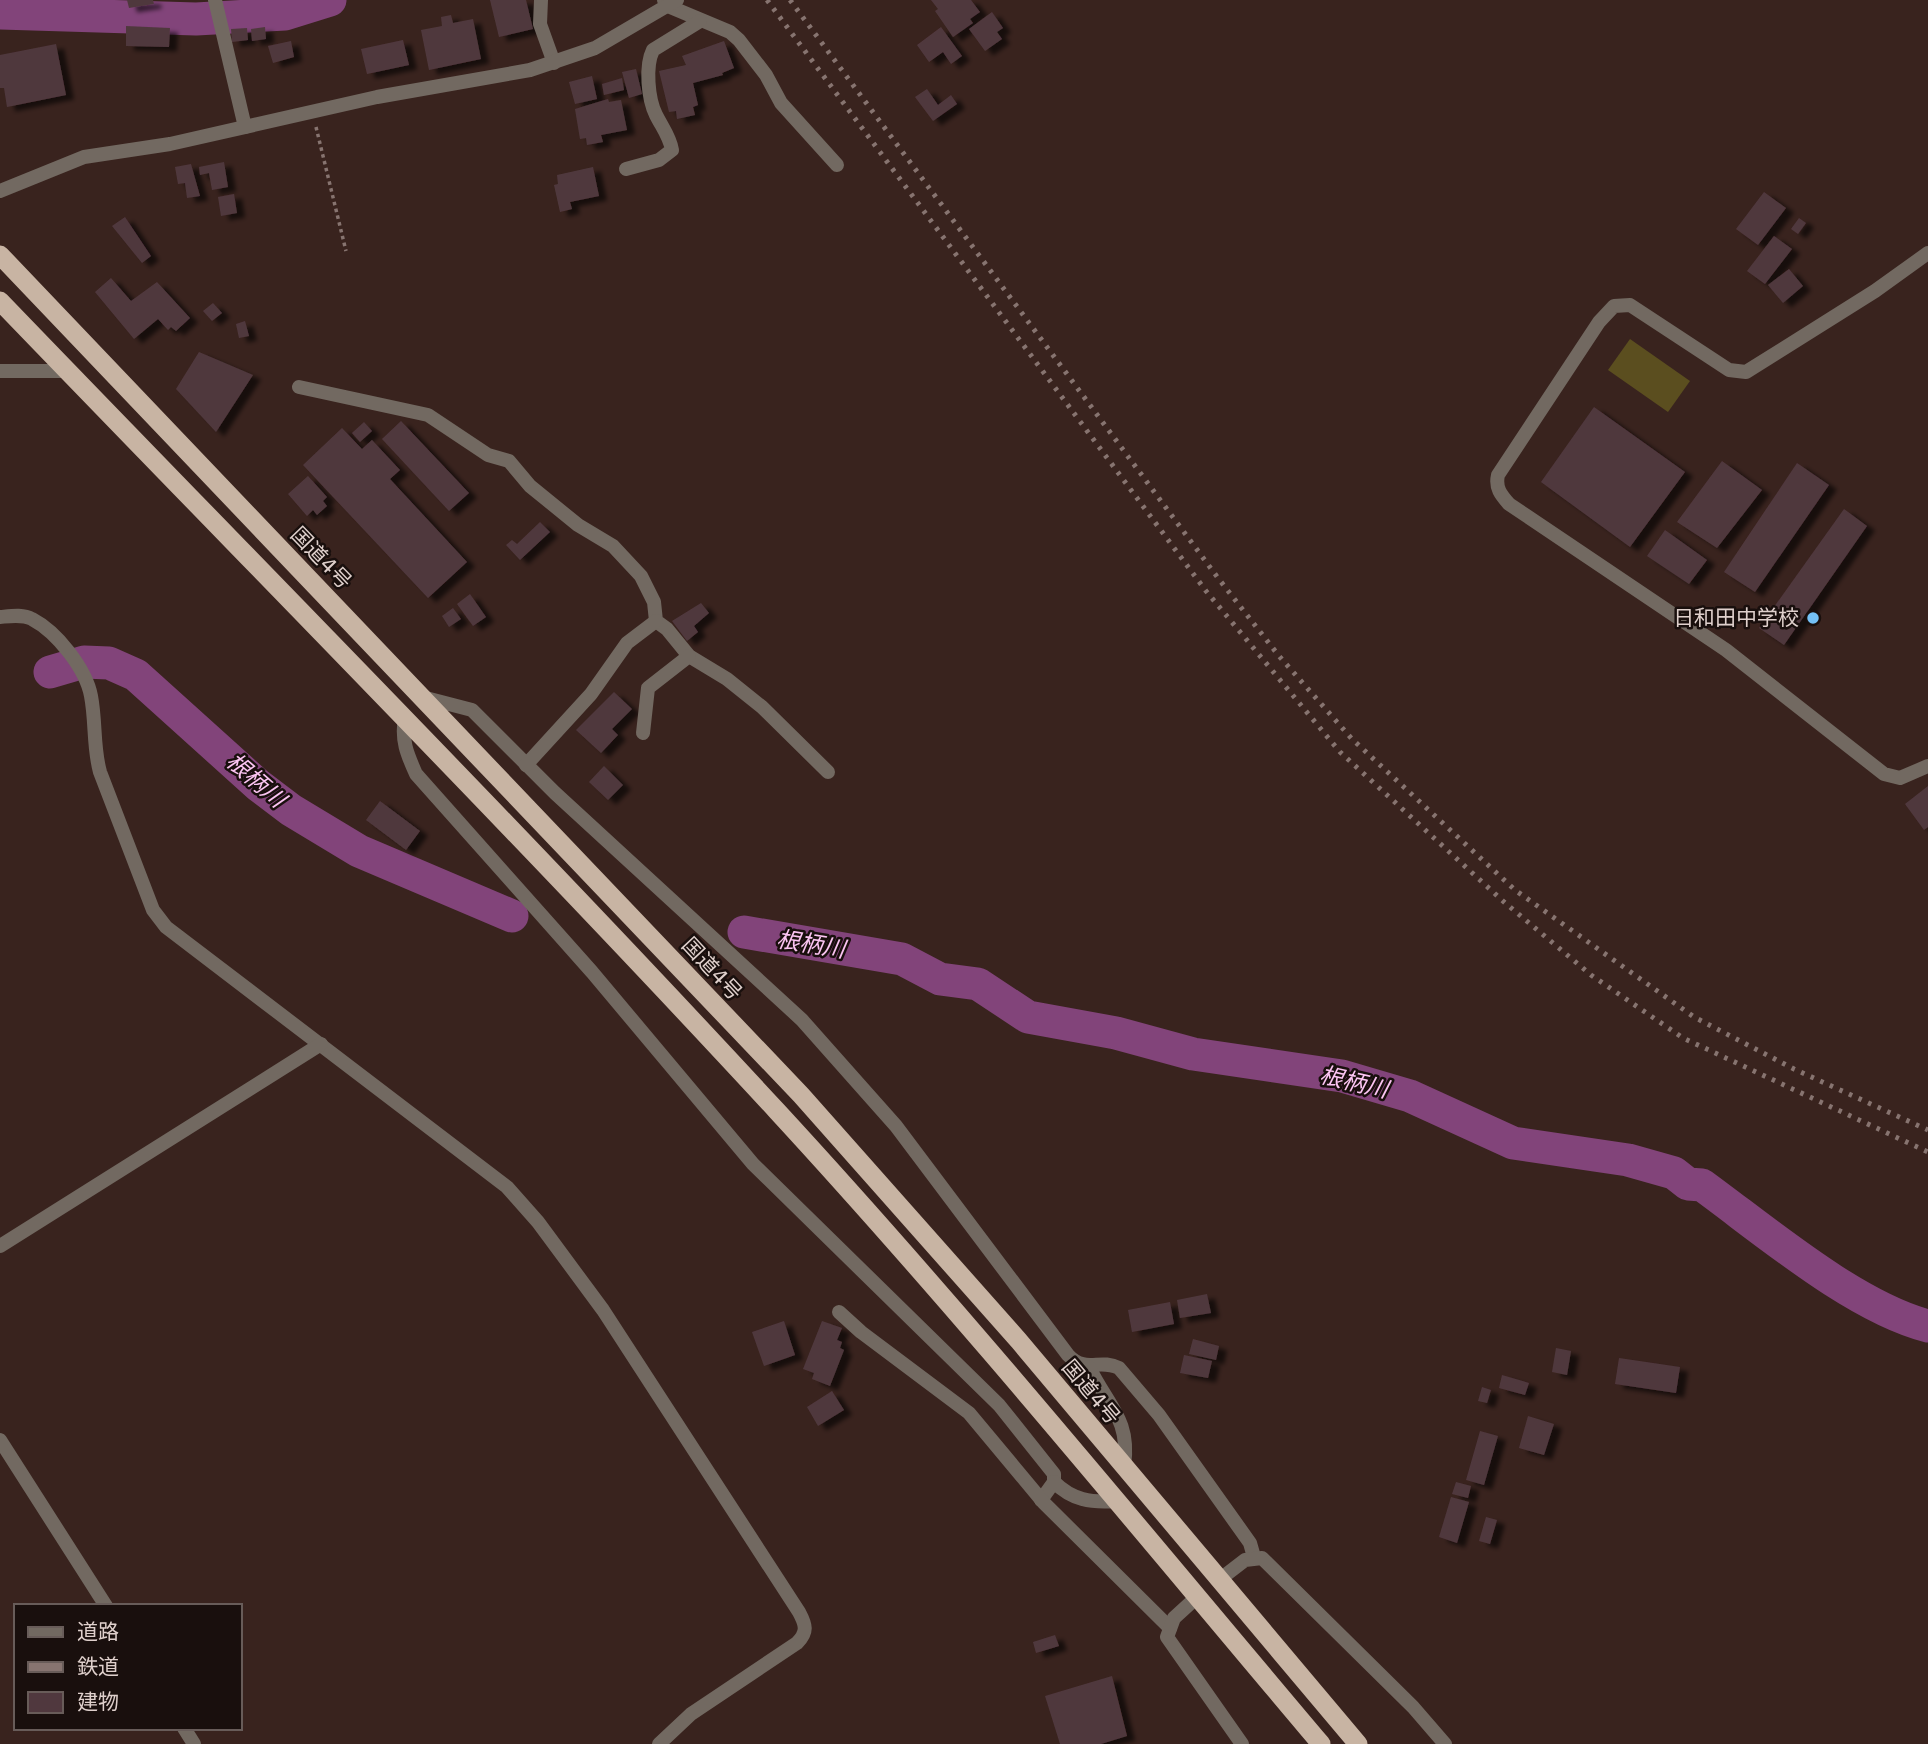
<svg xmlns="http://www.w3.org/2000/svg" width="1928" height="1744" font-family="'DejaVu Sans','Noto Sans JP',sans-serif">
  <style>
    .green { fill: #5b4e1f }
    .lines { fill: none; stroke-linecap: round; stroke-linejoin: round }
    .river { stroke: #82447a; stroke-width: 33 }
    .building { fill: #50383e; filter: url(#shadow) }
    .path { stroke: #877470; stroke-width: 3.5; stroke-dasharray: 3.5 3.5; stroke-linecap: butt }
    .minor { stroke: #726961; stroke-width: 14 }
    .tertiary { stroke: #726961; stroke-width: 14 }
    .trunk { stroke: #c8b4a3; stroke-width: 19 }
    .rail { stroke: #877470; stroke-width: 5; stroke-dasharray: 3.5 7; stroke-linecap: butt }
    .poi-dot { fill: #74c0f6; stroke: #190f0d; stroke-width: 2.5 }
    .labels { text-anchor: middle; stroke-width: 5; stroke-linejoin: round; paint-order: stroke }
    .street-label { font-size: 21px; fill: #dfd0cc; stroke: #190f0d }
    .poi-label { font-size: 21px; fill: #dfd0cc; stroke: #190f0d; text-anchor: end }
    .water-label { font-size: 23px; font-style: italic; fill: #fcc5f3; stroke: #190f0d }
  </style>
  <defs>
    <filter id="shadow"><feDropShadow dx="8" dy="4.5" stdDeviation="2" flood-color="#0009"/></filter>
  </defs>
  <rect width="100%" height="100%" fill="#39231e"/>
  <path class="green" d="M 1630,339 L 1690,381 L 1668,412 L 1608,370 Z"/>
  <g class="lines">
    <g class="river">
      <path d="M 0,13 L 196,19 L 285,14 L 330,0"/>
      <path d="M 50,672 L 84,662 L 109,663 L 136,675 L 258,785 L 291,810 L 359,851 L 512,916"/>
      <path d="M 744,932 L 902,959 L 940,979 L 978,984 L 1028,1017 L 1116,1033 L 1193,1054 L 1342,1076 L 1410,1096 L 1513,1143 L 1628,1160 L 1674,1173 L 1688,1184 L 1702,1185 C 1764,1230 1854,1307 1928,1326"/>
    </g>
  </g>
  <g class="building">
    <path d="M 127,0 L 153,0 L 154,4 L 129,8 Z"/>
    <path d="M 490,0 L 526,0 L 533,29 L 499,37 Z"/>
    <path d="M 931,0 L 971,0 L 980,12 L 970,19 L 973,23 L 953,37 L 935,11 L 938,9 Z"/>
    <path d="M 992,12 L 1003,28 L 997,32 L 1002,39 L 985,51 L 969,29 Z"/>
    <path d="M 451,15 L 453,23 L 473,19 L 481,59 L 429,70 L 421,30 L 442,26 L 441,17 Z"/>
    <path d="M 126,26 L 170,28 L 169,47 L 126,46 Z"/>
    <path d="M 265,27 L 266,39 L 252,41 L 251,29 Z"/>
    <path d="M 941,27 L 962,56 L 951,64 L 943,52 L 929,62 L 917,45 Z"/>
    <path d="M 247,28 L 248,40 L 232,42 L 231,29 Z"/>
    <path d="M 403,40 L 409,65 L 367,74 L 361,49 Z"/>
    <path d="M 291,41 L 294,57 L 273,63 L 268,46 Z"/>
    <path d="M 724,41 L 734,68 L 722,73 L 723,75 L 693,83 L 698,105 L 693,107 L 695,115 L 677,119 L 676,111 L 669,112 L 659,71 L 686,65 L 682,56 Z"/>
    <path d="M 56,44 L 66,95 L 7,107 L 4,88 L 0,88 L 0,55 Z"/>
    <path d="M 636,69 L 642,94 L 629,98 L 622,72 Z"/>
    <path d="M 592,76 L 597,99 L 575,104 L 569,82 Z"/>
    <path d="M 622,78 L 624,90 L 604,95 L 602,84 Z"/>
    <path d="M 927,89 L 938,105 L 951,95 L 957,104 L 933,121 L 915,97 Z"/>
    <path d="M 608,99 L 609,102 L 621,100 L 627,130 L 601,135 L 603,142 L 587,145 L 586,138 L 580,139 L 575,109 Z"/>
    <path d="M 224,162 L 228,187 L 212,190 L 209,173 L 200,175 L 199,167 Z"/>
    <path d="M 191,164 L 200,196 L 187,198 L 185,183 L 178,184 L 175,167 Z"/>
    <path d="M 593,167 L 599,196 L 570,202 L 572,209 L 560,212 L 554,185 L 558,184 L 557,175 Z"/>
    <path d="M 1764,192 L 1786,208 L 1758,245 L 1736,229 Z"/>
    <path d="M 234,194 L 237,213 L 221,216 L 218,197 Z"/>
    <path d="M 125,217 L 151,256 L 142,263 L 112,226 Z"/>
    <path d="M 1799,218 L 1806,223 L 1798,234 L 1791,229 Z"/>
    <path d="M 1774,236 L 1792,249 L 1765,284 L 1747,271 Z"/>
    <path d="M 1789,269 L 1803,286 L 1783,303 L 1768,285 Z"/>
    <path d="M 111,278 L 131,301 L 157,282 L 190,318 L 176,331 L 171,327 L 168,330 L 158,319 L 134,339 L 95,292 Z"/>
    <path d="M 213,303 L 222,313 L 212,321 L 203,311 Z"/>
    <path d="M 245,321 L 249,336 L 239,338 L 236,324 Z"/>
    <path d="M 199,352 L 253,375 L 216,432 L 176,389 Z"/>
    <path d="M 1594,407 L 1685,472 L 1630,547 L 1541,482 Z"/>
    <path d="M 401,421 L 469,493 L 449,511 L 382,439 Z"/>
    <path d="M 364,422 L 372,431 L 360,442 L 352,433 Z"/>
    <path d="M 342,428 L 362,449 L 372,440 L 400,470 L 390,479 L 467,562 L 428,598 L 303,465 Z"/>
    <path d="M 1722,461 L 1762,490 L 1717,548 L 1677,522 Z"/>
    <path d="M 1797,463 L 1829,485 L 1755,592 L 1724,572 Z"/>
    <path d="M 308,476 L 327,497 L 323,501 L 327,506 L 317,515 L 313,510 L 307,516 L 288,494 Z"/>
    <path d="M 1844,509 L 1867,526 L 1784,645 L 1759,628 Z"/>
    <path d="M 540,522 L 550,532 L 520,560 L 506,545 L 512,540 L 517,544 Z"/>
    <path d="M 1665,530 L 1707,560 L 1689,584 L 1647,556 Z"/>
    <path d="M 470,594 L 486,617 L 473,626 L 457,604 Z"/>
    <path d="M 701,603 L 709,613 L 694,626 L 698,632 L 687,641 L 672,621 Z"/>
    <path d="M 453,608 L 461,619 L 449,627 L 442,616 Z"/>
    <path d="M 614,692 L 632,709 L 612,729 L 618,735 L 601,753 L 576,730 Z"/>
    <path d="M 604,766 L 623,785 L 608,800 L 589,782 Z"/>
    <path d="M 1928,786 L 1928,827 L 1924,830 L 1905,804 Z"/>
    <path d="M 380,801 L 420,831 L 406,850 L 366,820 Z"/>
    <path d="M 1207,1294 L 1211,1313 L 1180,1318 L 1177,1300 Z"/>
    <path d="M 1170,1302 L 1174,1324 L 1132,1332 L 1128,1310 Z"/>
    <path d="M 784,1321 L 795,1355 L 764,1366 L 752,1332 Z"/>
    <path d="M 822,1321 L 842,1328 L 837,1340 L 842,1342 L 840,1348 L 844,1350 L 830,1386 L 812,1379 L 814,1373 L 803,1369 Z"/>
    <path d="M 1193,1339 L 1219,1346 L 1216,1360 L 1189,1354 Z"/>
    <path d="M 1556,1348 L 1571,1351 L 1567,1375 L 1552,1372 Z"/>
    <path d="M 1184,1355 L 1212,1361 L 1208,1378 L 1180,1373 Z"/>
    <path d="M 1619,1358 L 1680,1367 L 1676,1393 L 1615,1384 Z"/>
    <path d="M 1502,1375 L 1529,1383 L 1525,1395 L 1499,1388 Z"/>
    <path d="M 1482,1387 L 1491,1390 L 1487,1403 L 1478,1401 Z"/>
    <path d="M 832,1391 L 844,1410 L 818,1426 L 807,1407 Z"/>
    <path d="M 1528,1416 L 1554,1424 L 1544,1455 L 1519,1448 Z"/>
    <path d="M 1480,1431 L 1498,1436 L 1484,1485 L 1466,1480 Z"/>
    <path d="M 1456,1482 L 1471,1486 L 1468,1498 L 1452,1494 Z"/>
    <path d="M 1451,1497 L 1469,1502 L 1457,1543 L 1439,1537 Z"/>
    <path d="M 1486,1517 L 1497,1520 L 1490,1544 L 1479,1541 Z"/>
    <path d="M 1055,1635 L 1059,1646 L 1036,1653 L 1033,1642 Z"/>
    <path d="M 1112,1676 L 1127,1736 L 1101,1744 L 1060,1744 L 1045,1696 Z"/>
  </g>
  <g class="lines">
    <path class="path" d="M 316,127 L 346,251"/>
    <g class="minor">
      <path d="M 215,0 L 245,127"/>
      <path d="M 541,0 L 540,24 L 554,63"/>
      <path d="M 664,0 L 668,6 L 730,32 L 739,40 L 766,75 L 781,103 L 837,165"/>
      <path d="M 626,169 L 659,160 L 672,150 C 670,137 662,127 656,115 C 648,99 645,66 653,50 L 700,21"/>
      <path d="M 1928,253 L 1875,291 L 1746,372 L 1729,370 L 1630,305 L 1614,306 L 1599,322 L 1498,475 C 1495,488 1501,495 1509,504 L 1726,650 L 1884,774 L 1900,778 L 1928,766"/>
      <path d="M 0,371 L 68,371"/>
      <path d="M 299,387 L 428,415 L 488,455 L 509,461 L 530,486 L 578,525 L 613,546 L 641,576 L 654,602 L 656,621 L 667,629 L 689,656 L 727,679 L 762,707 L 828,772"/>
      <path d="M 0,617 C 11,616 23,614 32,619 C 57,632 86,669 91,696 C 96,722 93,747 100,772 L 153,910 L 166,927 L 507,1187 L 538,1222 L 603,1310 L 799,1612 C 806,1625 808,1632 797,1643 L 691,1714 L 659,1744"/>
      <path d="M 422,697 L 472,710 L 555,793 L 802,1020 L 896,1126 L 1068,1355 C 1086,1374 1099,1358 1119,1368 L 1159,1415 L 1250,1543 L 1254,1557"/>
      <path d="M 405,718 C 401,740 407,754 416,774 L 592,972 L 753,1164 L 999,1405 L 1054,1474 L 1054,1482 L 1041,1500"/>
      <path d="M 643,733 L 648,688 L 689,656"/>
      <path d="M 526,765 L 591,694 L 627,643 L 656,621"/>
      <path d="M 0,1246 L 321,1044"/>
      <path d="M 839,1312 L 861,1332 L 969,1413 L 1044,1503 L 1170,1628"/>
      <path d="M 1089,1367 C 1107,1405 1131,1419 1124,1466"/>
      <path d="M 0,1440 L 106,1606"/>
      <path d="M 1054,1482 C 1072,1500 1091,1503 1116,1501"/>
      <path d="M 1219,1580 L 1245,1560 L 1262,1558 L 1413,1707 L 1445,1744"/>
      <path d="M 1197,1597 L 1174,1618 L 1167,1637 L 1242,1744"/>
      <path d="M 184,1728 L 194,1744"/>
    </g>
    <path class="tertiary" d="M 0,191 L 84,157 L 170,144 L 377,97 L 530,70 L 595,48 L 677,0"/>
    <g class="trunk">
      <path d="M 0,255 L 801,1095 L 1019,1341 L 1358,1744"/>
      <path d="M 0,301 C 259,570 523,836 776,1110 C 965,1315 1141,1531 1321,1744"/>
    </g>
    <g class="rail">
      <path d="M 767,0 L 1206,591 L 1340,752 L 1504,902 L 1591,975 L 1683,1038 L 1928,1152"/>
      <path d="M 790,0 L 1218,578 L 1279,656 L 1352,739 L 1515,890 L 1694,1017 L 1794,1069 L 1928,1130"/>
    </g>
  </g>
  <circle class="poi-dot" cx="1813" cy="618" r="7"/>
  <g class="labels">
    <g class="street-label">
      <text transform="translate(321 558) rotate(46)" y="7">国道4号</text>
      <text transform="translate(712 969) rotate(47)" y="7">国道4号</text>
      <text transform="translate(1091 1392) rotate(50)" y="7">国道4号</text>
    </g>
    <g class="poi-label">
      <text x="1799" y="625">日和田中学校</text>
    </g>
    <g class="water-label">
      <text transform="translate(256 780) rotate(41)" y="8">根柄川</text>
      <text transform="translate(811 944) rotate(9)" y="8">根柄川</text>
      <text transform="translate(1354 1082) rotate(13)" y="8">根柄川</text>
    </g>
  </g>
  <rect x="14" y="1604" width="228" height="126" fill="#190f0d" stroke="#685c59" stroke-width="2"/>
  <rect x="28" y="1627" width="35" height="10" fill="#726961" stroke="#685c59" stroke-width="2"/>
  <text x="77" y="1639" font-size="21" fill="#dfd0cc">道路</text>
  <rect x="28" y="1662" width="35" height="10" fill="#877470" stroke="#685c59" stroke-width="2"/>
  <text x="77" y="1674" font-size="21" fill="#dfd0cc">鉄道</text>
  <rect x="28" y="1692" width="35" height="21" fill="#50383e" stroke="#685c59" stroke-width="2"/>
  <text x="77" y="1709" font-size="21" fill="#dfd0cc">建物</text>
</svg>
